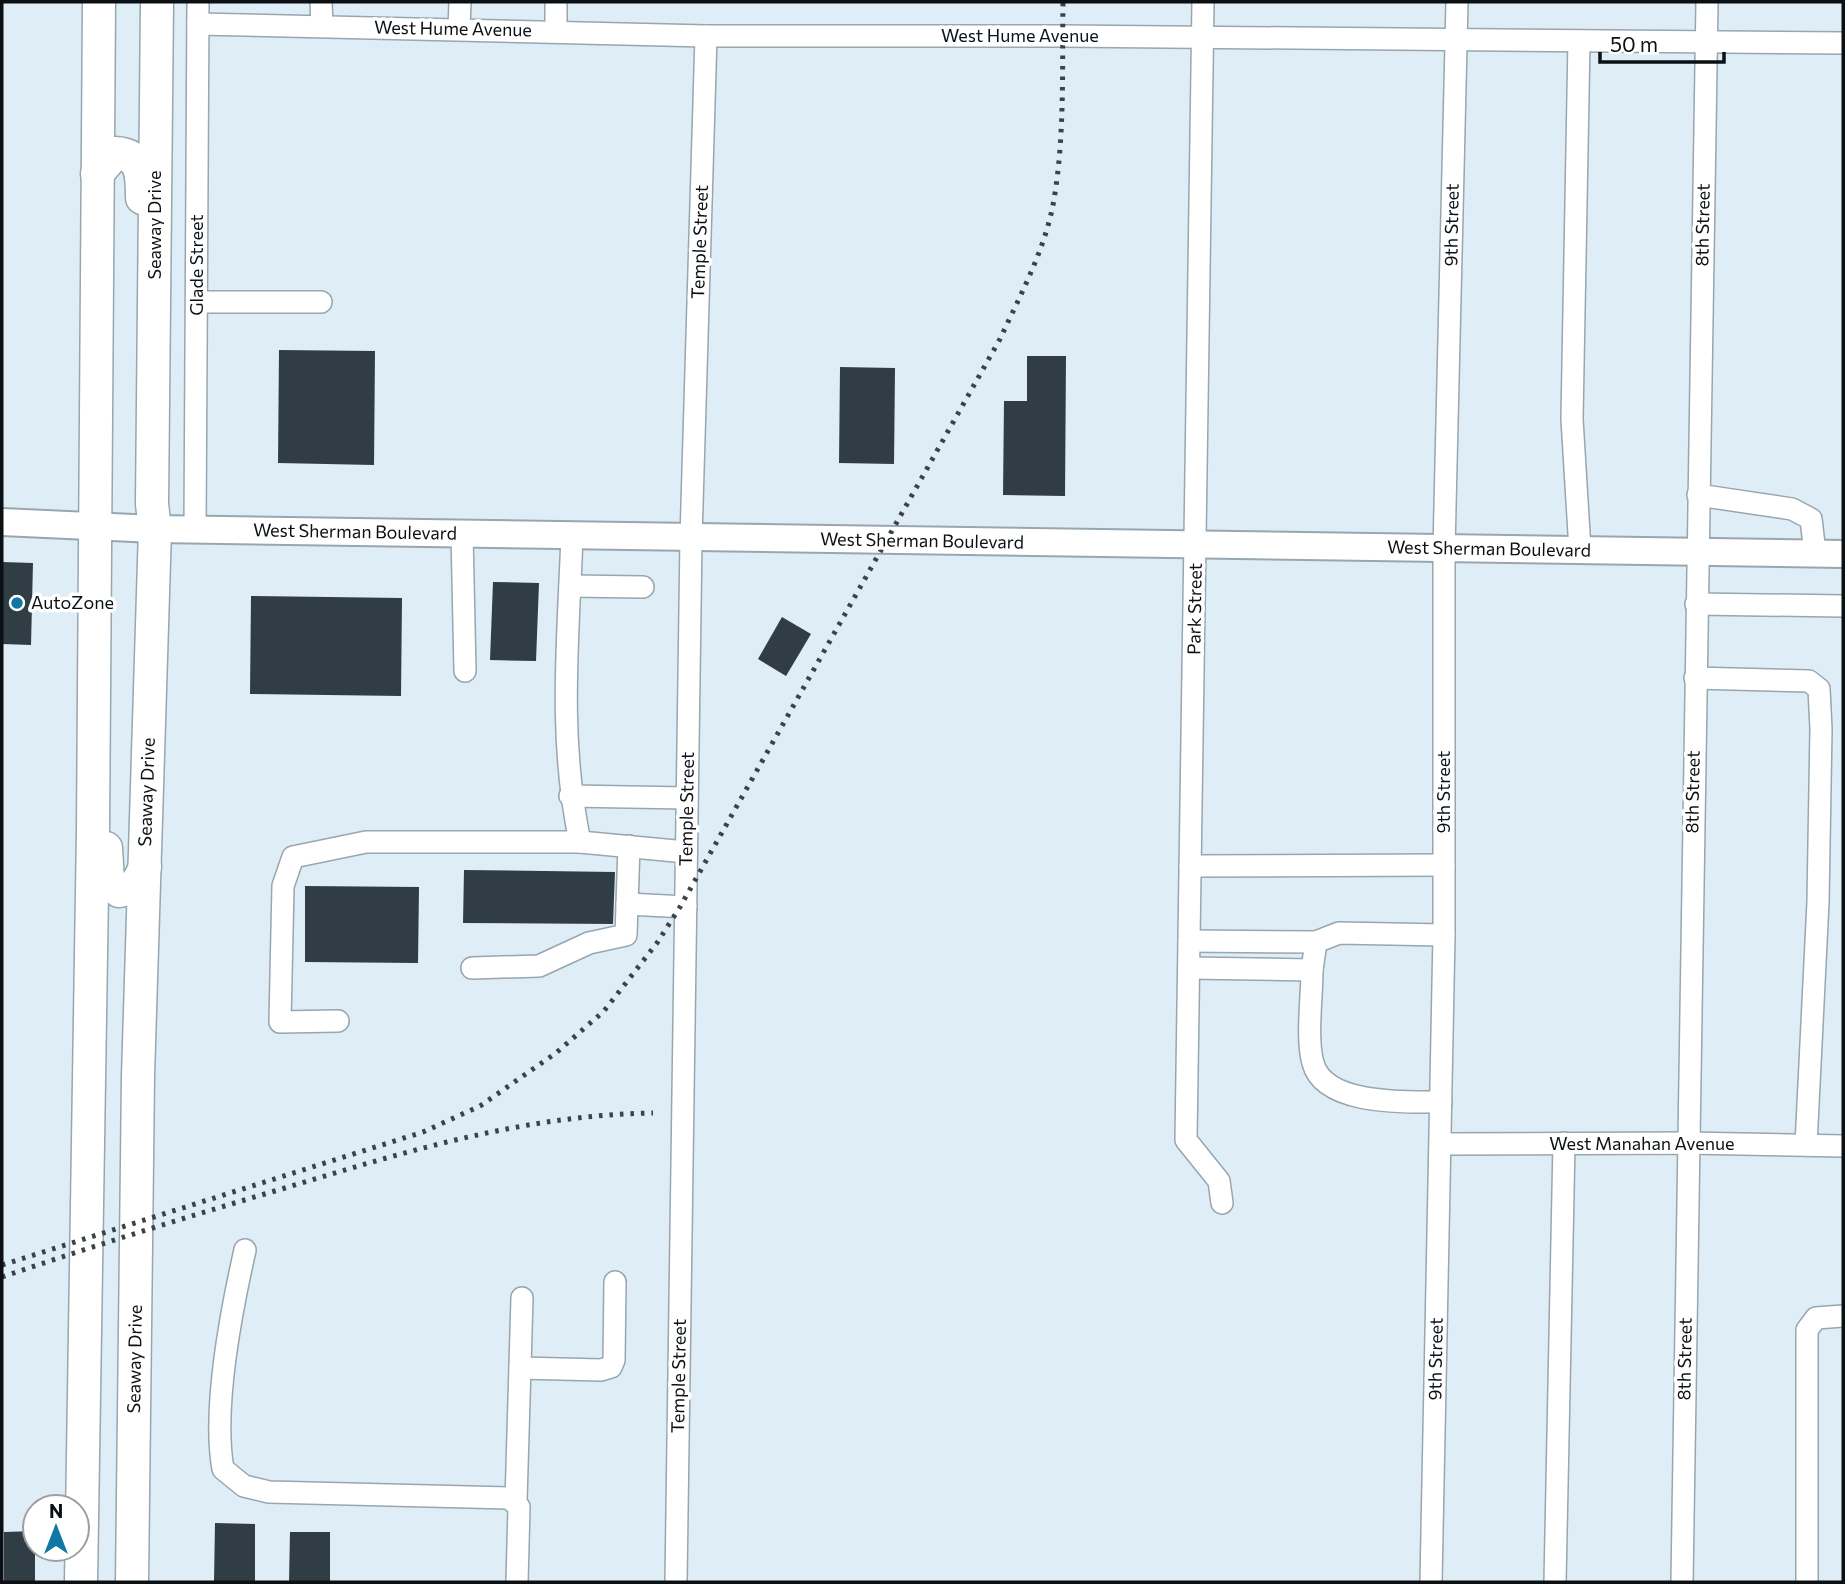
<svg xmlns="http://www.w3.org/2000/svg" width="1845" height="1584" font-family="Commissioner,sans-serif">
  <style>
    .building { fill: #313d44 }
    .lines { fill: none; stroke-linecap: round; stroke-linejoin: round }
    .minor-casing { stroke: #98a6af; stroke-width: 24 }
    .major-casing { stroke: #98a6af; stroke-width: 30 }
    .highway-casing { stroke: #98a6af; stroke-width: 35 }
    .minor { stroke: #fff; stroke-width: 21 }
    .major { stroke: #fff; stroke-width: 26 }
    .highway { stroke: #fff; stroke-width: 32 }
    .rail { stroke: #3a4347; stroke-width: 5; stroke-dasharray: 3.5 7; stroke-linecap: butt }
    .poi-dot { fill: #0f77a2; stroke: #fff; stroke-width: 2.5 }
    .labels { text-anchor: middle; stroke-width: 7; stroke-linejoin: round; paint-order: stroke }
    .street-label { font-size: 18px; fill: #0a1013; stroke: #fff }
    .poi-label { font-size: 18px; fill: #0a1013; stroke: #fff; text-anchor: start }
  </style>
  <rect width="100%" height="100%" fill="#deedf6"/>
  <g class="building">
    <path d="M 279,350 L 375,351 L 374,465 L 278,463 Z"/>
    <path d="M 1027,356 L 1066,356 L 1065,496 L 1003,495 L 1004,401 L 1027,401 Z"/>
    <path d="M 840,367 L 895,368 L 894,464 L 839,463 Z"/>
    <path d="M 2,562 L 33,563 L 31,645 L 2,644 Z"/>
    <path d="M 493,582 L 539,583 L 536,661 L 490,660 Z"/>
    <path d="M 251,596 L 402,598 L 401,696 L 250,694 Z"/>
    <path d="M 782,617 L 811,634 L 786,676 L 758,659 Z"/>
    <path d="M 464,870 L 615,872 L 613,924 L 463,923 Z"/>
    <path d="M 305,886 L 419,887 L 418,963 L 305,962 Z"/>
    <path d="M 215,1523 L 255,1524 L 255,1582 L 214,1582 Z"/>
    <path d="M 35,1531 L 35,1582 L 4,1582 L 4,1532 Z"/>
    <path d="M 290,1532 L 330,1532 L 330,1582 L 289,1582 Z"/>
  </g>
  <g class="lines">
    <g class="minor-casing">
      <g id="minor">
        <path d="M 321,2 L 322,26"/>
        <path d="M 1203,2 L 1186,1140 L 1219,1181 L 1222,1203"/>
        <path d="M 198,24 L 706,36 L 1062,36 L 1843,43"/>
        <path d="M 459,29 L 460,2"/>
        <path d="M 556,32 L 556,2"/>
        <path d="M 1579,41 L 1572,419 L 1580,550"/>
        <path d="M 197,302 L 321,302"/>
        <path d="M 1698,495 L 1792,509 L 1811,519 L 1815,553"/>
        <path d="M 195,528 L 198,2"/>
        <path d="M 462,534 L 465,671"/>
        <path d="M 572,536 C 568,642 558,737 580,842"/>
        <path d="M 570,586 L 643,587"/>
        <path d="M 1696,604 L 1843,606"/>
        <path d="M 1695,678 L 1809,681 L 1819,689 L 1821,729 L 1818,902 L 1806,1145"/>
        <path d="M 570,796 L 687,798"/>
        <path d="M 1190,866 L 1444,865"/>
        <path d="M 627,904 L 686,907"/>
        <path d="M 1189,941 L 1316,942"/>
        <path d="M 472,968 L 539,966 L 589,943 L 626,935 L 629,846"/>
        <path d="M 1189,968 L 1312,970 L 1316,942 L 1339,933 L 1444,935"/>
        <path d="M 1312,970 C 1312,997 1306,1039 1313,1063 C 1324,1106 1408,1102 1441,1102"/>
        <path d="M 338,1021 L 280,1022 L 283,886 L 293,857 L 366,842 L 580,842 L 686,852"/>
        <path d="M 1441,1144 L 1688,1143 L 1843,1146"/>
        <path d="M 245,1250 C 231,1312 212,1408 223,1469 L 244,1486 L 269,1492 L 509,1498 L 519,1507 L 517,1582"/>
        <path d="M 520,1368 L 601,1370 L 611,1367 L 614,1360 L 615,1282"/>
        <path d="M 516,1501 L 522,1298"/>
        <path d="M 676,1582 L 691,538 L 706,36"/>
        <path d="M 1431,1582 L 1444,935 L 1444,549 L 1457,2"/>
        <path d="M 1555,1582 L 1564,1143"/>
        <path d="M 1682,1582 L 1707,2"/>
        <path d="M 1807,1582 L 1807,1330 L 1816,1318 L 1843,1316"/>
      </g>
    </g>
    <g class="major-casing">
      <path id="major" d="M 2,522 L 155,529 L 1843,554"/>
    </g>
    <g class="highway-casing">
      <g id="highway">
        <path d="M 97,174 L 115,153 C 142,154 142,175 142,198"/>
        <path d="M 106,848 L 108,881 L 119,891 C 135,889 139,881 145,867"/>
        <path d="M 81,1582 L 93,829 L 99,2"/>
        <path d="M 132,1582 L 138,1076 L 155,529 L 152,504 L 157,2"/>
      </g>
    </g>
    <use href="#minor" class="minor"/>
    <use href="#major" class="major"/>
    <use href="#highway" class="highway"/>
    <g class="rail">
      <path d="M 2,1265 L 423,1132 L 480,1106 L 556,1053 L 604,1011 L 657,943 L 680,907 L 1000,339 C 1020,296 1044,251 1053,205 C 1065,140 1062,68 1063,2"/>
      <path d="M 2,1277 C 96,1245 190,1216 285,1188 C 407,1151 525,1115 653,1113"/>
    </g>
  </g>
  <circle class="poi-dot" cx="17" cy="603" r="7"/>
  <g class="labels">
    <g class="street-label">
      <text transform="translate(453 29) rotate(1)" y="6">West Hume Avenue</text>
      <text x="1020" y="42">West Hume Avenue</text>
      <text transform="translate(155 225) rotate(-90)" y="6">Seaway Drive</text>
      <text transform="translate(1452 225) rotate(-89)" y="6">9th Street</text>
      <text transform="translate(1703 225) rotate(-89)" y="6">8th Street</text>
      <text transform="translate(700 242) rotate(-88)" y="6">Temple Street</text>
      <text transform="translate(197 265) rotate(-90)" y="6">Glade Street</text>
      <text transform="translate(355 532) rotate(1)" y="6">West Sherman Boulevard</text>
      <text transform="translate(922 541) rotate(1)" y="6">West Sherman Boulevard</text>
      <text transform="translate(1489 549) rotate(1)" y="6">West Sherman Boulevard</text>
      <text transform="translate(1195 609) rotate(-89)" y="6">Park Street</text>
      <text transform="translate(147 792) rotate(-88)" y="6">Seaway Drive</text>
      <text transform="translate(1444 792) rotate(-90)" y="6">9th Street</text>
      <text transform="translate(1693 792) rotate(-89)" y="6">8th Street</text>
      <text transform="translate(687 809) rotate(-89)" y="6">Temple Street</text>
      <text x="1642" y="1150">West Manahan Avenue</text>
      <text transform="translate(135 1359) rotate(-89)" y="6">Seaway Drive</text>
      <text transform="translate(1436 1359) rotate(-89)" y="6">9th Street</text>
      <text transform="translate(1685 1359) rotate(-89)" y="6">8th Street</text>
      <text transform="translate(679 1376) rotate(-89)" y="6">Temple Street</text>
    </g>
    <g class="poi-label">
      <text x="31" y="609">AutoZone</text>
    </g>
  </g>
  <rect width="1845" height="1584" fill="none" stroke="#0a1013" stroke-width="7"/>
  <g transform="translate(56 1528)"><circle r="33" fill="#ffffff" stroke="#9d9fa1" stroke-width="2"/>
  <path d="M0-5L12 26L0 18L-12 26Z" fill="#0f77a2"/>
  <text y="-10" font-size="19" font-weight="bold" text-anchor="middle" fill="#0a1013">N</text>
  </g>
  <path d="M1600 52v10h124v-10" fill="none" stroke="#0a1013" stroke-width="3.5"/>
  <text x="1610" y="52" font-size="21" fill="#0a1013" stroke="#ffffff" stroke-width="5" paint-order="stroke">50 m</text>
</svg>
